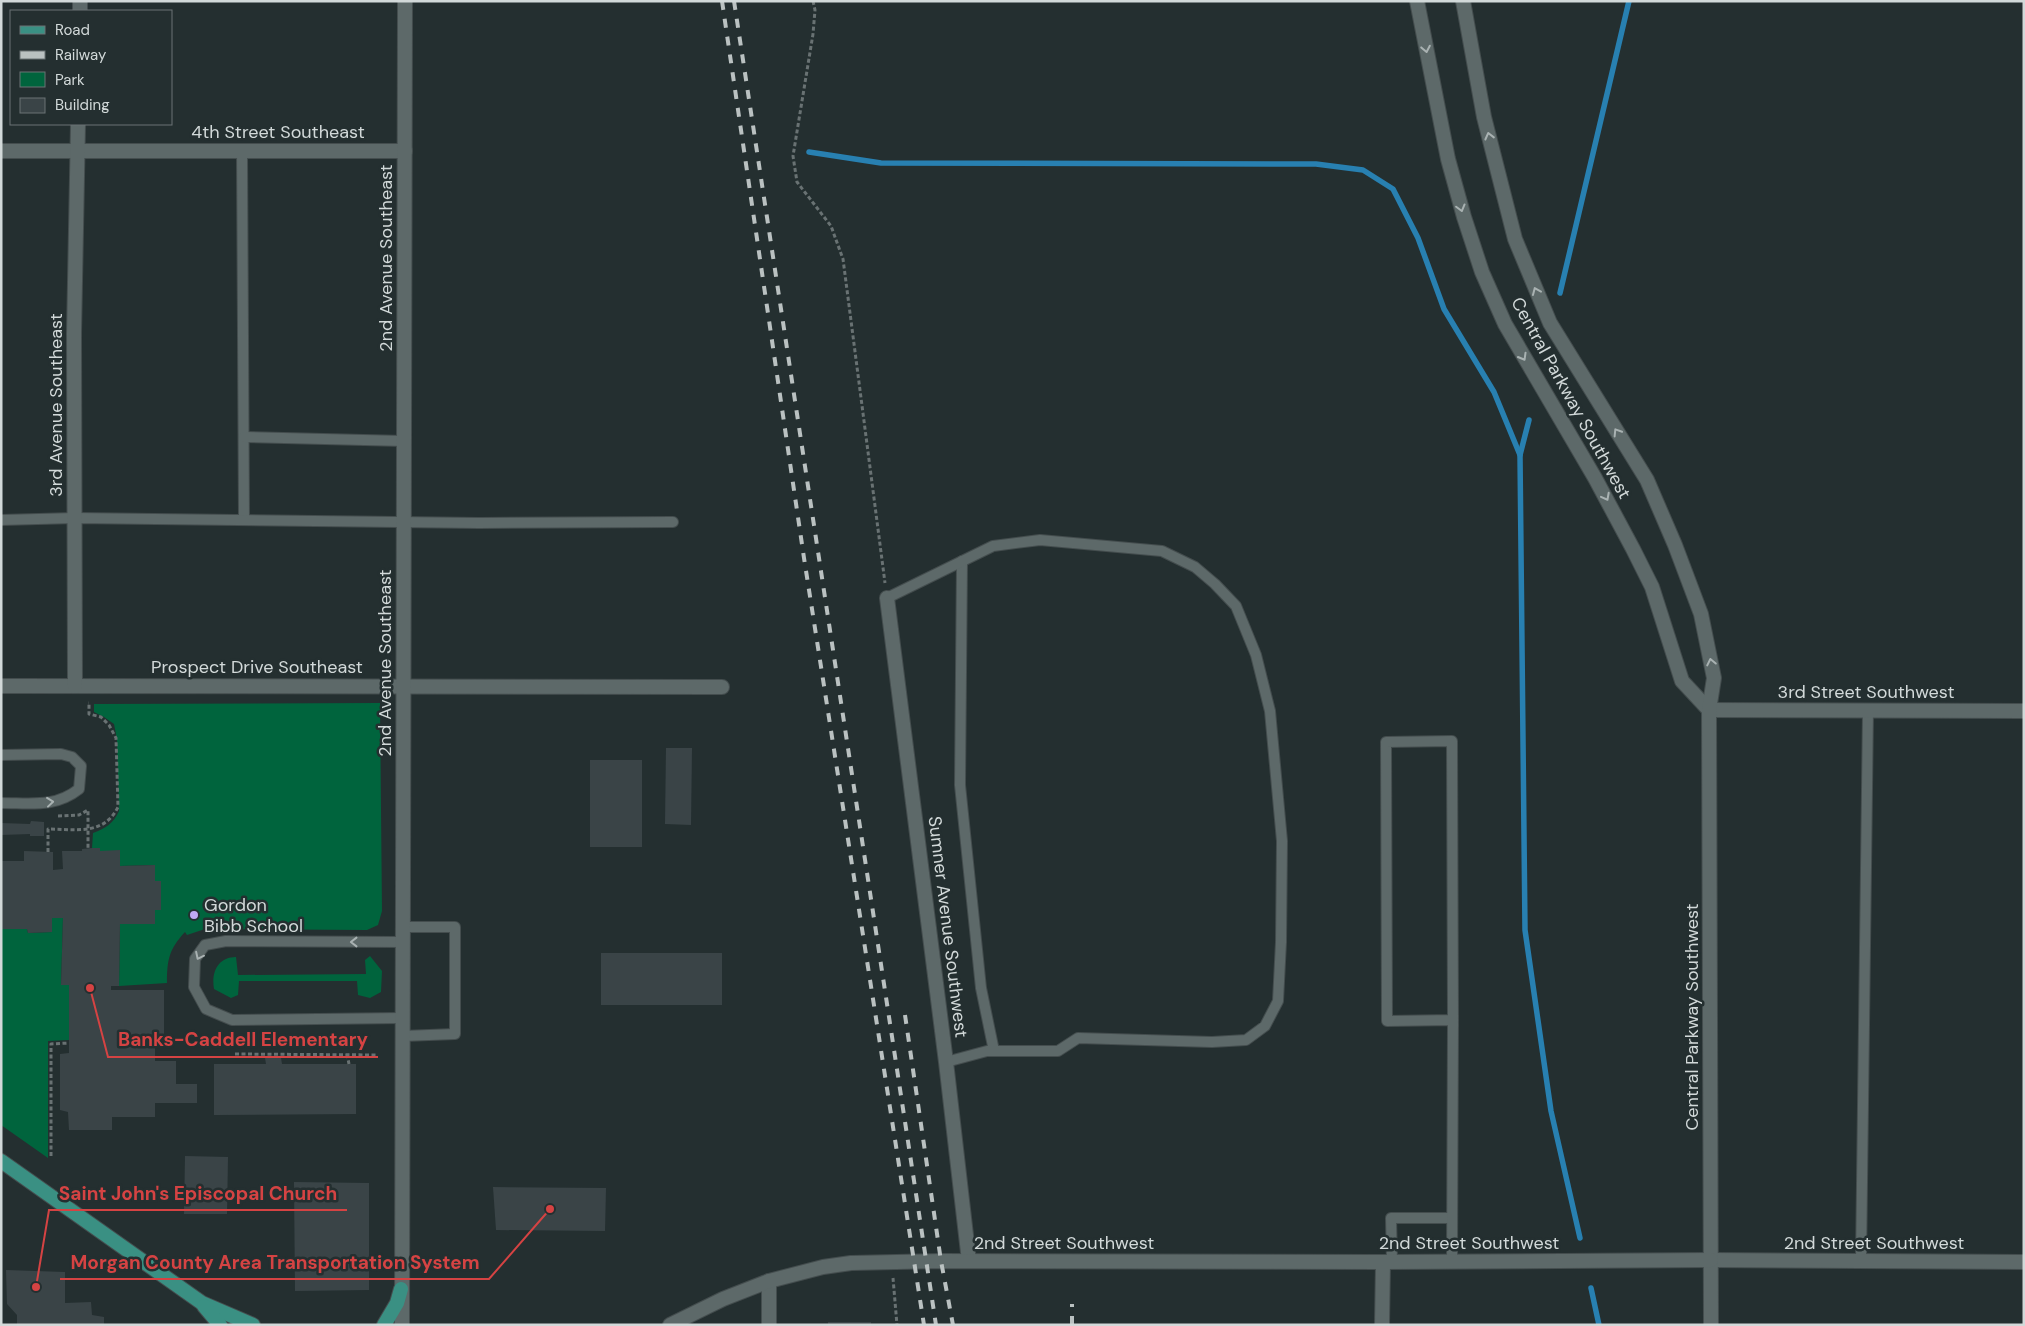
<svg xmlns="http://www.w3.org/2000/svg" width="2025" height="1326" font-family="'DM Sans',sans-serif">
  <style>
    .green { fill: #00643d }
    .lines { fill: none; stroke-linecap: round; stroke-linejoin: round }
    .stream { stroke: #2880b1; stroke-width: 5.5 }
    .building { fill: #3a4447 }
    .service-casing { stroke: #444d4e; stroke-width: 12 }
    .minor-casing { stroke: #444d4e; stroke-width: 16 }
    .tertiary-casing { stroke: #444d4e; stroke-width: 16 }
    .primary-casing { stroke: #444d4e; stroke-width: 16 }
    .path { stroke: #697273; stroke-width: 3; stroke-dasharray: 4 2.5; stroke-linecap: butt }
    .service { stroke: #5d6969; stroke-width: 10 }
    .minor { stroke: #5d6969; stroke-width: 14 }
    .tertiary { stroke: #5d6969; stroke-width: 14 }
    .primary { stroke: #3a9083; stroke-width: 14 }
    .rail { stroke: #bac1c1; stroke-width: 4; stroke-dasharray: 9 9; stroke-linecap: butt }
    .oneway { stroke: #a9b2b2 }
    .poi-dot { fill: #c0a8f4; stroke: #242f30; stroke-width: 2 }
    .labels { text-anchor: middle; stroke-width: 5; stroke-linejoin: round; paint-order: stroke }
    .street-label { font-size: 18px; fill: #d2d9d9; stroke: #242f30 }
    .poi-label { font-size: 18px; fill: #d2d9d9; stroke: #242f30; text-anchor: start }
    .leader { fill: none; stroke: #d54343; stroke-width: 2 }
    .callout-dot { fill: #d54343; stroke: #242f30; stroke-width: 2 }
    .callout-label { font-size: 19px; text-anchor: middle; font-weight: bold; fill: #d54343; stroke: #242f30; stroke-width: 5; stroke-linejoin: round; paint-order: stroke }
  </style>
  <rect width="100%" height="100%" fill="#242f30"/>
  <g class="green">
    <path d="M 380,703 L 382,911 L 378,925 L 367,930 L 205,929 L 187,935 L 185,932 C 169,949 167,960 167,983 L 119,986 L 120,924 L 155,924 L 155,910 L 161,909 L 161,882 L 155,881 L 154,865 L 120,866 L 100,851 L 100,848 L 92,848 L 93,833 C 106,828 113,824 119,811 L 117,739 L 114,724 L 104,717 L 94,712 L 94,704 Z"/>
    <path d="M 52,918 L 63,918 L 61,985 L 69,985 L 69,1040 L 48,1041 L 48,1158 L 1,1125 L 1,929 L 27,929 L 28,933 L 52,932 Z"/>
    <path d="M 370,956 L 382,971 L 381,992 L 370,998 L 358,995 L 357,981 L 239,981 L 238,995 L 231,998 L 214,989 C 211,972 218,957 236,957 L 238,975 L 366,974 L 365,960 Z"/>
  </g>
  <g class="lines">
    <g class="stream">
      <path d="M 809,152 L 881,163 L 1316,164 L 1363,170 L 1393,189 L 1418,238 L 1444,309 L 1494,392 L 1520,455"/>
      <path d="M 1560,293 L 1629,1"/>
      <path d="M 1529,420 L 1520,455 L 1525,930 L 1551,1111 L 1580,1238"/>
      <path d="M 1591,1288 L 1599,1325"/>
    </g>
  </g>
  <g class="building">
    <path d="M 666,748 L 692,748 L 691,825 L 665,824 Z"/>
    <rect x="590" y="760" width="52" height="87"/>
    <path d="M 31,821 L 44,822 L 44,836 L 30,836 L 30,834 L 1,835 L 1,823 L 30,824 Z"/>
    <path d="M 92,848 L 100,848 L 100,851 L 120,850 L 120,866 L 155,865 L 155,881 L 161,881 L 161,910 L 155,910 L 155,924 L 120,924 L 119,986 L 111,986 L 111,990 L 164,990 L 164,1042 L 155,1043 L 155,1061 L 176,1061 L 176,1084 L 197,1084 L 197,1103 L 155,1103 L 155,1117 L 112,1117 L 112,1130 L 69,1130 L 68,1112 L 60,1110 L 60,1054 L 69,1053 L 69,985 L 61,985 L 63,918 L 52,918 L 52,932 L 28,933 L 27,929 L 1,929 L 1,861 L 24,861 L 24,851 L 53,852 L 53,870 L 63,869 L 62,851 L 82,851 L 82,849 Z"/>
    <rect x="601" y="953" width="121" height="52"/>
    <path d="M 265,1058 L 281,1058 L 282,1064 L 356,1064 L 356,1114 L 214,1115 L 214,1064 L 266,1064 Z"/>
    <path d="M 185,1156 L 228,1157 L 227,1214 L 184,1214 Z"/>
    <path d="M 294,1182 L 369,1183 L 369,1290 L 295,1291 Z"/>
    <path d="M 493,1187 L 606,1188 L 605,1231 L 496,1230 Z"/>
    <path d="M 6,1270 L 65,1272 L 65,1303 L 91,1302 L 92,1315 L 104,1317 L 104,1325 L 17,1325 L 17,1315 L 7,1304 Z"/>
    <rect x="828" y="1322" width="43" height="3"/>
  </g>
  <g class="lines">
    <g class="service-casing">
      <g id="service">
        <path d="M 242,151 L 244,520"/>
        <path d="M 244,437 L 404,441"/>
        <path d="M 1,520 L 75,518 L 479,523 L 673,522"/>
        <path d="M 962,561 L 960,785 L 981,988 L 994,1051"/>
        <path d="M 887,598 L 993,546 L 1040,540 L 1162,551 L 1195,567 L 1215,584 L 1236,606 L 1256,655 L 1270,711 L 1282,841 L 1281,942 L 1278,1001 L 1265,1026 L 1246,1040 L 1212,1042 L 1078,1038 L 1058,1051 L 987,1051 L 946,1062"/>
        <path d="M 1,755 L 61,754 L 72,757 L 81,766 L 79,789 C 55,808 31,803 1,803"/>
        <path d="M 402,1018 L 232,1020 L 206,1009 L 194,987 L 195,959 L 205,945 L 226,941 L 403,942"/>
        <path d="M 403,1036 L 455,1034 L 455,927 L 403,927"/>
        <path d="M 1392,1262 L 1391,1218 L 1452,1218"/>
        <path d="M 1452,1262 L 1453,1020 L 1387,1021 L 1386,742 L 1452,741 L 1453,1020"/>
        <path d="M 1861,1262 L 1868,710"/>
      </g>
    </g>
    <g class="minor-casing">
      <g id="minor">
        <path d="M 80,11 L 80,1"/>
        <path d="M 1,151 L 405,151"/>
        <path d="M 887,598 L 946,1062 L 969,1261"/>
        <path d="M 1,686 L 722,687"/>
        <path d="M 75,686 L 74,334 L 78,124"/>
        <path d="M 1709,710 L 2024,711"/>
        <path d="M 1711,1260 L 2024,1262"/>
        <path d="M 769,1281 L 769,1325"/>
        <path d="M 402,1325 L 405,1"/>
        <path d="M 1382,1325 L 1383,1262"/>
      </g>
    </g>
    <g class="tertiary-casing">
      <g id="tertiary">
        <path d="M 1417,1 L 1448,159 L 1464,217 L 1482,272 L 1505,324 L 1595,478 L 1633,549 L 1652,587 L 1682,681 L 1709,710"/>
        <path d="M 1463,1 L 1484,117 L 1515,239 L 1550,323 L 1647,480 L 1675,545 L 1701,614 L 1714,678 L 1709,710 L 1711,1325"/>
        <path d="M 670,1325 L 723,1299 L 769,1281 L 823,1267 L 851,1263 L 941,1261 L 1383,1262 L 1711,1260"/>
      </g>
    </g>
    <g class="primary-casing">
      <g id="primary">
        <path d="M 1,1161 L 202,1303 L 253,1325"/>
        <path d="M 204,1306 L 220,1325"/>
        <path d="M 384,1325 L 397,1303 L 401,1289"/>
      </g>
    </g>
    <g class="path">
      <path d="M 813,1 L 815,10 L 813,34 L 793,156 L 797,182 L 831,226 L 843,259 L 885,583"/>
      <path d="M 58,816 L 79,815 L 88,810 L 88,849"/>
      <path d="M 48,852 L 48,829 C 75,829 104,836 118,807 L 116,738 L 109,725 L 101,717 L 89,714 L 89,703 L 88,703"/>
      <path d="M 235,1054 L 378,1055"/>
      <path d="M 347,1054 L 349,1064"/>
      <path d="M 51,1156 L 51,1044 L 69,1043"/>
      <path d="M 893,1278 L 897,1325"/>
    </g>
    <use href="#service" class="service"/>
    <use href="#minor" class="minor"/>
    <use href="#tertiary" class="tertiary"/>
    <use href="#primary" class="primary"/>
    <g class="rail">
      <path d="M 722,1 L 804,558 L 924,1325"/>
      <path d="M 734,1 L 936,1325"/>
      <path d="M 905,1015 L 941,1261 L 953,1325"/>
      <path d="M 1072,1325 L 1072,1304"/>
    </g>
  </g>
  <defs><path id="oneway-chevron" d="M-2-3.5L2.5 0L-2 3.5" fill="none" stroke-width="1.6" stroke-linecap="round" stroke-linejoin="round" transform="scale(1.25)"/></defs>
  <g class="oneway">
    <use href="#oneway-chevron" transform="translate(1426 49) rotate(79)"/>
    <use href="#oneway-chevron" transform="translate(1489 136) rotate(-104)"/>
    <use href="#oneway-chevron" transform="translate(1461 208) rotate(75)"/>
    <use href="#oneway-chevron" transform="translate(1536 291) rotate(-113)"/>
    <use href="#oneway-chevron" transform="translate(1523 357) rotate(60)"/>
    <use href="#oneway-chevron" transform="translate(1617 432) rotate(-122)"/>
    <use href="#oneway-chevron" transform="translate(1606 497) rotate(62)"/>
    <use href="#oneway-chevron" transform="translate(1711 662) rotate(-102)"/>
    <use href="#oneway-chevron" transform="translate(50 802) rotate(-6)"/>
    <use href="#oneway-chevron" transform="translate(354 942) rotate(-180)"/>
    <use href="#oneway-chevron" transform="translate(199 956) rotate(116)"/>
  </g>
  <circle class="poi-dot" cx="194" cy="915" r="5"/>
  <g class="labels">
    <g class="street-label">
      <text x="278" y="138">4th Street Southeast</text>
      <text transform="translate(386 258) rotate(-90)" y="6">2nd Avenue Southeast</text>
      <text transform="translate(1571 398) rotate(61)" y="6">Central Parkway Southwest</text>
      <text transform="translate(56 405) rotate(-90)" y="6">3rd Avenue Southeast</text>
      <text transform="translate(385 663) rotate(-90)" y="6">2nd Avenue Southeast</text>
      <text x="257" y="673">Prospect Drive Southeast</text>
      <text x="1866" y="698">3rd Street Southwest</text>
      <text transform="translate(948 927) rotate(83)" y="6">Sumner Avenue Southwest</text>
      <text transform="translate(1692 1017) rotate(-90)" y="6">Central Parkway Southwest</text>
      <text x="1064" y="1249">2nd Street Southwest</text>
      <text x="1469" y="1249">2nd Street Southwest</text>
      <text x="1874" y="1249">2nd Street Southwest</text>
    </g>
    <g class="poi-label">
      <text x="204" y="911">Gordon<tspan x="204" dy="21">Bibb School</tspan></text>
    </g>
  </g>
  <path class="leader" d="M90 988L108 1057H378M36 1287L49 1210H347M550 1209L489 1279H60"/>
  <g class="callout-dot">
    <circle cx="90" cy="988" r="5"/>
    <circle cx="36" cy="1287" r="5"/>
    <circle cx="550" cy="1209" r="5"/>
  </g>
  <g class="callout-label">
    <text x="243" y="1046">Banks-Caddell Elementary</text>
    <text x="198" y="1200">Saint John's Episcopal Church</text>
    <text x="275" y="1269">Morgan County Area Transportation System</text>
  </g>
  <rect width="2025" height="1326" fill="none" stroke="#d2d9d9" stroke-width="5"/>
  <rect x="10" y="10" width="162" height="115" fill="#242f30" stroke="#6a7374"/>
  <rect x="20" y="26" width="25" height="8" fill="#3a9083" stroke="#6a7374"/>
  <text x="55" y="35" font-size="15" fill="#d2d9d9">Road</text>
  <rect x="20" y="51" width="25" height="8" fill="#bac1c1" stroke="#6a7374"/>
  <text x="55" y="60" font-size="15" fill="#d2d9d9">Railway</text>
  <rect x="20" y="72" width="25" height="15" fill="#00643d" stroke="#6a7374"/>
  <text x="55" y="85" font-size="15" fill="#d2d9d9">Park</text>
  <rect x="20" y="98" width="25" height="15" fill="#3a4447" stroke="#6a7374"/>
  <text x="55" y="110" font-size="15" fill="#d2d9d9">Building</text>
</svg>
